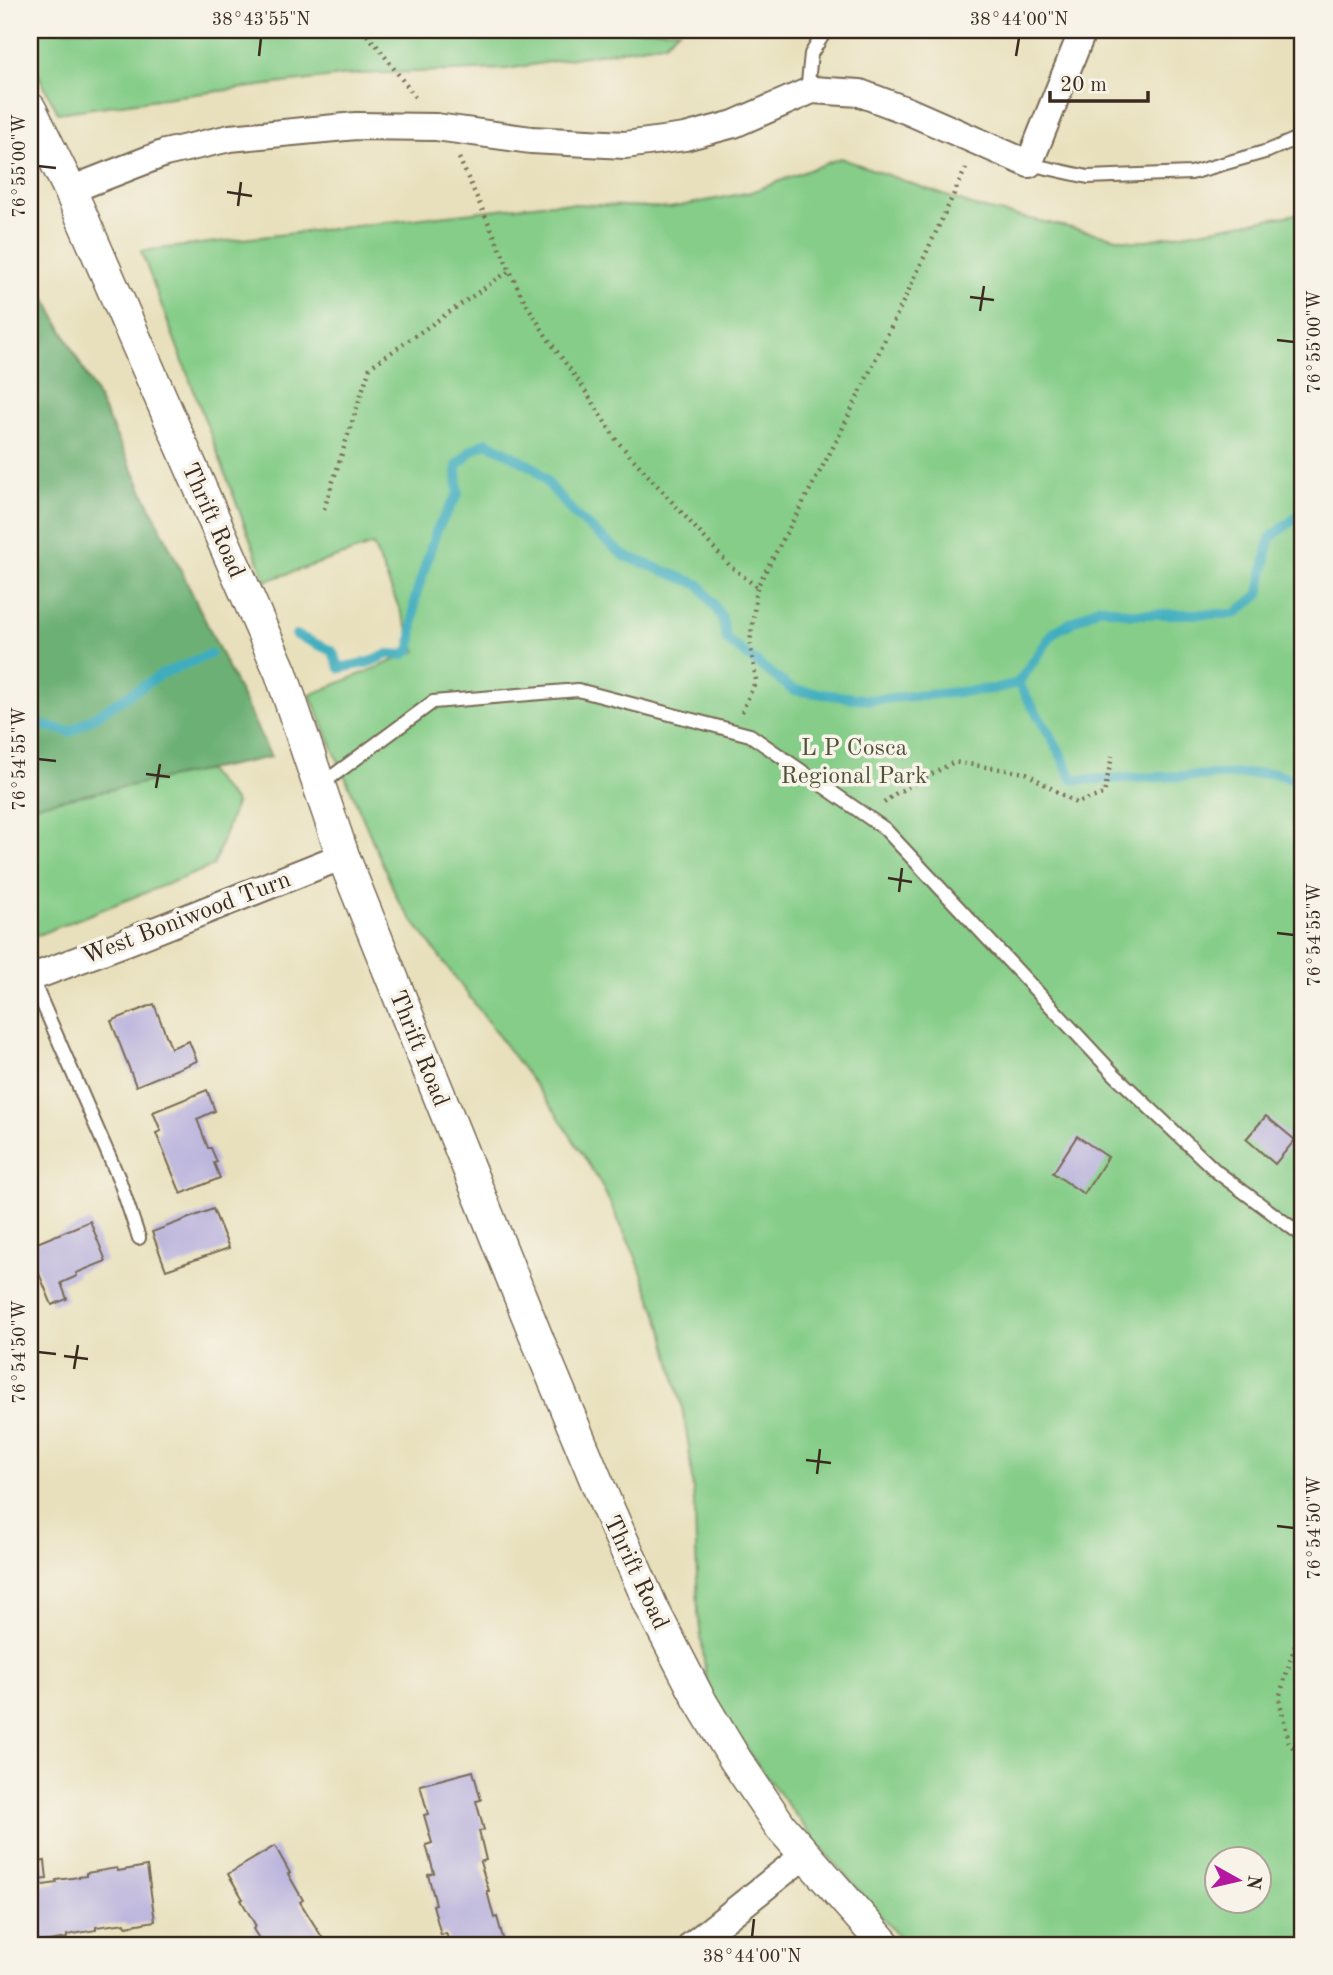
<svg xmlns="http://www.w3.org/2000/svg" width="1333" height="1975" font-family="'Old Standard TT',serif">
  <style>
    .green { fill: #85cd88; stroke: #607c53; stroke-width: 2; fill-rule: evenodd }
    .forest { fill: #6cb074; stroke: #546d49; stroke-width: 2 }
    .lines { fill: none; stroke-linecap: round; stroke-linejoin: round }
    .stream { stroke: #40adbe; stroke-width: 10 }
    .building { fill: #bab3dd }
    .service-casing { stroke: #786a55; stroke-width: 16 }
    .minor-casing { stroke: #786a55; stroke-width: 30 }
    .tertiary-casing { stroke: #786a55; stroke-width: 35 }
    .path { stroke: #786a55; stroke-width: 4.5; stroke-dasharray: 2 5; stroke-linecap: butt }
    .service { stroke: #fff; stroke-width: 12 }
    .minor { stroke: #fff; stroke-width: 26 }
    .tertiary { stroke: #fff; stroke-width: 32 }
    .ticks { fill: none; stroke: #3b2a1e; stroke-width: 2.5 }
    .labels { text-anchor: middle; stroke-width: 7; stroke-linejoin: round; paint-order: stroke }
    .street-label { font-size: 24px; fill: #3b2a1e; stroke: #f7f3e8 }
    .park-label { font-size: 24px; fill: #4e5338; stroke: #f7f3e8 }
    .neatline { fill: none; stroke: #3b2a1e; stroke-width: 2.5 }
    .ticks-label { font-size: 18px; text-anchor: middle; fill: #3b2a1e }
  </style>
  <rect width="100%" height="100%" fill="#f7f3e8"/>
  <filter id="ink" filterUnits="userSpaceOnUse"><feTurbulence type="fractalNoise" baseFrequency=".0143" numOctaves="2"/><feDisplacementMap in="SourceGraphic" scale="14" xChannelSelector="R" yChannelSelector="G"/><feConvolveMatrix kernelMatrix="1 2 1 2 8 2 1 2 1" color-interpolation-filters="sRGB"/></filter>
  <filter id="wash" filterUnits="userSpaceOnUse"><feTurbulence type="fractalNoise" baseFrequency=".00686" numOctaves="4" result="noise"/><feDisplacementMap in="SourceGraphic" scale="28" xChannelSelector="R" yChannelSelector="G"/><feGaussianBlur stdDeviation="1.57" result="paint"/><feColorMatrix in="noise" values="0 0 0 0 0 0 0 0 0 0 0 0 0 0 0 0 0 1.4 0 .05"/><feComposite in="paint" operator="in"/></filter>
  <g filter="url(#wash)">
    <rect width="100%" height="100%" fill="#e8e0bc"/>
    <g class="green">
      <path d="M 30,30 L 679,30 L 665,43 L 507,69 L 358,74 L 179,96 L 58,113 L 30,59 Z"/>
      <path d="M 840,158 L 980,208 L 1136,242 L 1303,213 L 1303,1945 L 906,1945 L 818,1844 L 761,1770 L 708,1692 L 698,1613 L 695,1513 L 689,1447 L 682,1407 L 663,1330 L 635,1255 L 601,1184 L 558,1116 L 399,902 L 310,695 L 417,651 L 373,545 L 266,581 L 141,251 L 551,203 L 670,208 L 751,192 ZM 1218,1860 L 1260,1860 L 1260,1902 L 1218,1902 Z"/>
      <path d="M 30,485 L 187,749 L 236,803 L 213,866 L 30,938 Z"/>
    </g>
    <path class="forest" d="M 30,269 L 95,392 L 271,757 L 30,806 Z"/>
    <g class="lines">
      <g class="stream">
        <path d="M 1303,363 L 1300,382 L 1303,388"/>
        <path d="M 296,635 L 332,651 L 340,668 L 370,662 L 388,654 L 403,655 L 411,649 L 415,598 L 437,529 L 458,494 L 457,466 L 472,450 L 487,442 L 536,469 L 575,515 L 623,555 L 700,585 L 721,616 L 727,640 L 793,690 L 869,700 L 993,689 L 1018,683 L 1057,747 L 1073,780 L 1275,773 L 1303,784"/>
        <path d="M 1018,683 L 1054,632 L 1100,607 L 1132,614 L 1235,614 L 1259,594 L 1270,538 L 1303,512"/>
        <path d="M 30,722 L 70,732 L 162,674 L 210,654"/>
      </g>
    </g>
    <g id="blocks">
      <g class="building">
        <path d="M 154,1004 L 171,1048 L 189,1041 L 197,1061 L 136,1086 L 111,1021 Z"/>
        <path d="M 207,1090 L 215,1111 L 197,1119 L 208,1148 L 211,1148 L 217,1162 L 214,1163 L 220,1178 L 181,1194 L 156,1133 L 161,1131 L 153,1112 Z"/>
        <path d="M 1266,1116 L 1295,1140 L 1275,1164 L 1246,1139 Z"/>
        <path d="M 1077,1136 L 1108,1157 L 1084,1194 L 1053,1173 Z"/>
        <path d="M 213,1209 L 229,1248 L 166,1270 L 152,1232 Z"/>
        <path d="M 90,1221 L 106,1261 L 76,1273 L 77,1276 L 61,1283 L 67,1299 L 52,1305 L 30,1252 L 30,1246 Z"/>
        <path d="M 473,1771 L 481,1800 L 476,1801 L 484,1830 L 479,1831 L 486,1860 L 480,1862 L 489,1891 L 487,1891 L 494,1918 L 497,1917 L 505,1945 L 450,1945 L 446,1933 L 441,1935 L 433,1905 L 436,1904 L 428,1875 L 434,1873 L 426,1845 L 432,1843 L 424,1815 L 428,1814 L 420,1785 Z"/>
        <path d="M 275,1846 L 290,1873 L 288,1874 L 303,1900 L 300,1902 L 327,1945 L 263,1945 L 253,1929 L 256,1926 L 241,1900 L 243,1899 L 228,1874 Z"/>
        <path d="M 45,1861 L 47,1879 L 32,1880 L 30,1863 Z"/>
        <path d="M 147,1866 L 155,1921 L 126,1926 L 125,1923 L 96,1927 L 96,1930 L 67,1935 L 67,1938 L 37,1943 L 37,1940 L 30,1941 L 30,1887 L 57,1883 L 56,1880 L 86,1876 L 86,1873 L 117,1868 L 118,1871 Z"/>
      </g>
    </g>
  </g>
  <g filter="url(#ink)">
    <use href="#blocks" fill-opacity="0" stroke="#786a55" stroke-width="2"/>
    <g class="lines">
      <g class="service-casing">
        <g id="service">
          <path d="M 807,92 L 811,54 L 826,30"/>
          <path d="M 1029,164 L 1088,177 L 1191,173 L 1268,151 L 1303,136"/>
          <path d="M 319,786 L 433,702 L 578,690 L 750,735 L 885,829 L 1115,1075 L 1217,1172 L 1303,1236"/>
          <path d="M 31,977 L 119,1179 L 139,1238"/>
        </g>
      </g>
      <g class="minor-casing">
        <g id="minor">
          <path d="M 70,190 L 165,153 L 230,138 L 356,126 L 436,127 L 531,140 L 625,145 L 685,137 L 734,124 L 812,90 L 860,93 L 908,111 L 1029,164 L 1083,30"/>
          <path d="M 30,978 L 129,941 L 343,856"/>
          <path d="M 692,1945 L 806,1854"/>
        </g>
      </g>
      <g class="tertiary-casing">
        <path id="tertiary" d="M 30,109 L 70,190 L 281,673 L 343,856 L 538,1341 L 606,1504 L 652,1608 L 699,1699 L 735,1759 L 781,1827 L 885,1945"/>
      </g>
      <g class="path">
        <path d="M 362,30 L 378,47 L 415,97"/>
        <path d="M 459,158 L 521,295 L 548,339 L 582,386 L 617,441 L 730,566 L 757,587"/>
        <path d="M 324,509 L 370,367 L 509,271"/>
        <path d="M 742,712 L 756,680 L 750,643 L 757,587 L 837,440 L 913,281 L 966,168"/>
        <path d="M 884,803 L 895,794 L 954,762 L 1026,773 L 1076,803 L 1104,794 L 1112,756"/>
        <path d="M 1303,1619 L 1279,1698 L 1289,1743 L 1303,1758"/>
      </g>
      <use href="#service" class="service"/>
      <use href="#minor" class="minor"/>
      <use href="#tertiary" class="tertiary"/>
    </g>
  </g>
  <path class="ticks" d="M 259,56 L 261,38M 1016,56 L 1019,38M 38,166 L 56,168M 227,192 L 252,196M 238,206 L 241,182M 970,297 L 994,300M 980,311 L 984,286M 1277,340 L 1294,342M 38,759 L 56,761M 146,774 L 170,777M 156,788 L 160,764M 888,878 L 912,882M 899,892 L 902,868M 1277,933 L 1294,935M 38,1352 L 56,1354M 64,1356 L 88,1359M 74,1369 L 78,1345M 806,1460 L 831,1463M 817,1474 L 820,1449M 1277,1526 L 1294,1528M 752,1937 L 754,1919"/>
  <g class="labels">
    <g class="street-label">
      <text transform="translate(214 520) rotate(66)" y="8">Thrift Road</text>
      <text transform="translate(186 917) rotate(-21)" y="8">West Boniwood Turn</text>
      <text transform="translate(420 1048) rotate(68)" y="8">Thrift Road</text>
      <text transform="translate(637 1572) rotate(65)" y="8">Thrift Road</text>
    </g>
    <g class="park-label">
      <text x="854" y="755">L P Cosca<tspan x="854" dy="28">Regional Park</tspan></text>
    </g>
  </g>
  <rect width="1333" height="1975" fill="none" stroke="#f7f3e8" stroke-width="77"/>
  <g transform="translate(1238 1880) rotate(98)"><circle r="33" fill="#f7f3e8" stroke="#aca397" stroke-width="2"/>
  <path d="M0-5L12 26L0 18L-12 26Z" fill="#b5179e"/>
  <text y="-10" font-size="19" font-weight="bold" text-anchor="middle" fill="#3b2a1e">N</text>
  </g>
  <path d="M1050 91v10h98v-10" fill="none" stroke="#3b2a1e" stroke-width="3.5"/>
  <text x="1060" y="91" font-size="21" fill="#3b2a1e" stroke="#f7f3e8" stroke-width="5" paint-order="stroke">20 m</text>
  <rect x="38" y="38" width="1256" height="1899" class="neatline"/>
  <g class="ticks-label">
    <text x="261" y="25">38°43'55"N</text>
    <text x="1019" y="25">38°44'00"N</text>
    <text transform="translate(19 166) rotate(-90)" y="6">76°55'00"W</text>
    <text transform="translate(1314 342) rotate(-90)" y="6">76°55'00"W</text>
    <text transform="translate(19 759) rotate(-90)" y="6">76°54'55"W</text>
    <text transform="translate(1314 935) rotate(-90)" y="6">76°54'55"W</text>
    <text transform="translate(19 1352) rotate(-90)" y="6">76°54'50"W</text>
    <text transform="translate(1314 1528) rotate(-90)" y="6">76°54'50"W</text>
    <text x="752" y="1962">38°44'00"N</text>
  </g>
</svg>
